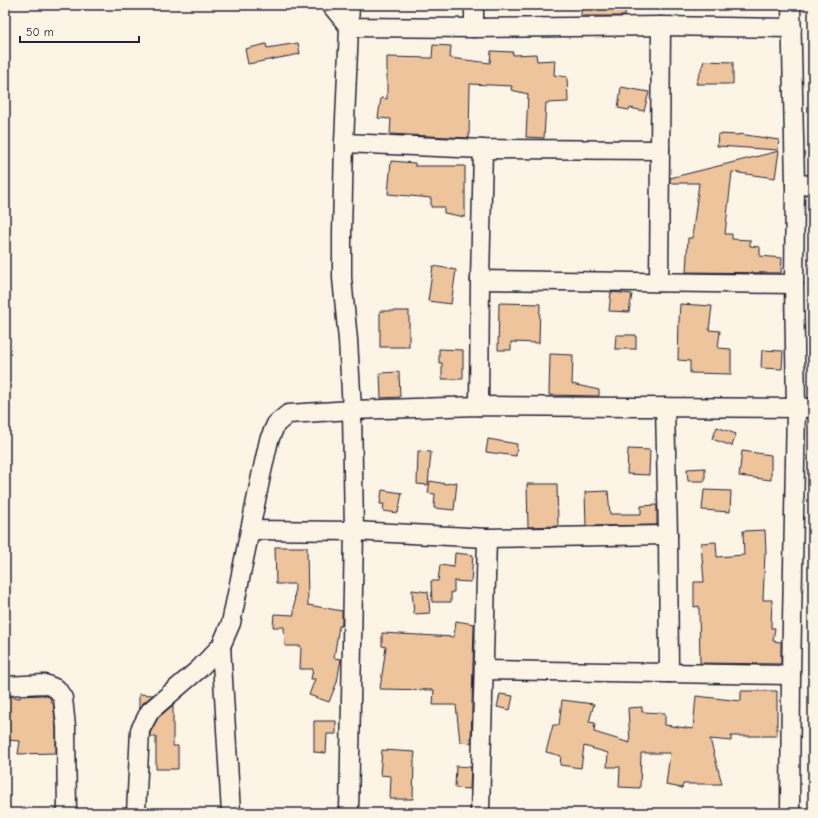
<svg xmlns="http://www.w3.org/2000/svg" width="818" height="818" font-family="'Comic Neue',sans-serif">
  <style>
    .building { fill: #eec49d; stroke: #22223b }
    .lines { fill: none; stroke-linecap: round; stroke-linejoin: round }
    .minor-casing { stroke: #22223b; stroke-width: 21 }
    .minor { stroke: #fcf5e5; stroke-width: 18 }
  </style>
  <rect width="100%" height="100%" fill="#fcf5e5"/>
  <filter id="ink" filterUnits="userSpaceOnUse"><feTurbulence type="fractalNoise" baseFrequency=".025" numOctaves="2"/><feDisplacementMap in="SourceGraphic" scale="8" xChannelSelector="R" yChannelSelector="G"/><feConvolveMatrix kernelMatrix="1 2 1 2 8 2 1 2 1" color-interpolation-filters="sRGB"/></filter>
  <g filter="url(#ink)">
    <g class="building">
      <path d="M 581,5 L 626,5 L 625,16 L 581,16 Z"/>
      <path d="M 298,43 L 300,54 L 248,64 L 245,49 L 266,44 L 267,48 Z"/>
      <path d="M 433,45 L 451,46 L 450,58 L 490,63 L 491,51 L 513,52 L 513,55 L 536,54 L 537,61 L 555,60 L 554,75 L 567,77 L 568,102 L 546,103 L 544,138 L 526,137 L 528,94 L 511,90 L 512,86 L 470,84 L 469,138 L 390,134 L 391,119 L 378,118 L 381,98 L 387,99 L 387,57 L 432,58 Z"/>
      <path d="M 704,61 L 733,62 L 733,84 L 696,84 Z"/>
      <path d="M 621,87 L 649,92 L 644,111 L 630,108 L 629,110 L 618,108 Z"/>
      <path d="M 718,134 L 739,135 L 739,134 L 779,140 L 778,150 L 717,146 Z"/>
      <path d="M 779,151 L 775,178 L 732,172 L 725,234 L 732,234 L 732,239 L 750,240 L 750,246 L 760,247 L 760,256 L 782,258 L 781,273 L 686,272 L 688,238 L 692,238 L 699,183 L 670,183 L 670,178 Z"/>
      <path d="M 391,161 L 415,163 L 415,166 L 465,166 L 465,217 L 444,213 L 444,207 L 431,207 L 431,198 L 388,194 Z"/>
      <path d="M 433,266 L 456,270 L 451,304 L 428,301 Z"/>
      <path d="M 611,292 L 632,294 L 629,312 L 609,311 Z"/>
      <path d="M 499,303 L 540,304 L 539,343 L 511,342 L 511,350 L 498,350 Z"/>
      <path d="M 680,304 L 712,306 L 709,330 L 720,331 L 718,348 L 731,349 L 731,374 L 690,373 L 690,361 L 678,360 L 679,320 Z"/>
      <rect x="380" y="311" width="29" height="36"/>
      <path d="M 616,335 L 636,335 L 636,349 L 615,349 Z"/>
      <path d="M 439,349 L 463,350 L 463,379 L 442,379 L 442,363 L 439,363 Z"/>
      <path d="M 762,350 L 783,351 L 782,369 L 761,368 Z"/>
      <path d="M 550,354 L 573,355 L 572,384 L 599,390 L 599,396 L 549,395 Z"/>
      <path d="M 399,372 L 400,397 L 381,398 L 380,373 Z"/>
      <path d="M 717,427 L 736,434 L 732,446 L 712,439 Z"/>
      <path d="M 488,439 L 517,444 L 516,456 L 486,452 Z"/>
      <path d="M 628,449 L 650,450 L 649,475 L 627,474 Z"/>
      <path d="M 418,451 L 431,452 L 428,485 L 417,484 Z"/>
      <path d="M 742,451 L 771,455 L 771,480 L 739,476 Z"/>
      <path d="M 705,468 L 705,481 L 688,481 L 687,469 Z"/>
      <path d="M 430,481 L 446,484 L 457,482 L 454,510 L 434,508 L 435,494 L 428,493 Z"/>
      <path d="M 527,484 L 557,484 L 558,526 L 528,527 Z"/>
      <path d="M 382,490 L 402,493 L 398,513 L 383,511 L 384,504 L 380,504 Z"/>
      <path d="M 704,490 L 731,491 L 730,512 L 702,510 Z"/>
      <path d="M 608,491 L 610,514 L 641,514 L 641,506 L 657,505 L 657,525 L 586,526 L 585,492 Z"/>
      <path d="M 765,530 L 766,553 L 765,553 L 763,600 L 772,600 L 771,628 L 775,628 L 773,641 L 781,642 L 781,664 L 700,663 L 699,606 L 694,607 L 694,582 L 704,582 L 701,543 L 716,542 L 717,557 L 744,555 L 743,531 Z"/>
      <path d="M 275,547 L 307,547 L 308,605 L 342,611 L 342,622 L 341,626 L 339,626 L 334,658 L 341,659 L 337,682 L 329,702 L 309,695 L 315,679 L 311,679 L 313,669 L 300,669 L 301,646 L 285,646 L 284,627 L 273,627 L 274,614 L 294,615 L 295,584 L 276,584 Z"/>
      <path d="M 455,553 L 473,555 L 471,582 L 454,581 L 454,592 L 451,592 L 451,602 L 432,602 L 431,581 L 438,581 L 440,565 L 454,567 Z"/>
      <path d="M 412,590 L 428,592 L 430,613 L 414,614 Z"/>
      <path d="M 456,621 L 474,624 L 471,743 L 460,742 L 456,705 L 433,705 L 434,690 L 380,689 L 386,647 L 382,646 L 382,633 L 454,637 Z"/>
      <path d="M 741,691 L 777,691 L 777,736 L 731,736 L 731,741 L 710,739 L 722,784 L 683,784 L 682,788 L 666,785 L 670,753 L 641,753 L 640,788 L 619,787 L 620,767 L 607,767 L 608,753 L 584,746 L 581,768 L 560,765 L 561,756 L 546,752 L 553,725 L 559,725 L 562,700 L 594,704 L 589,722 L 595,723 L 594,732 L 630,743 L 628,708 L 642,707 L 642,712 L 665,713 L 665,725 L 693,729 L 696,696 L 741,701 Z"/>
      <path d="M 139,694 L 153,695 L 143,703 L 139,709 Z"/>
      <path d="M 500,694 L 513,696 L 510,710 L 497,707 Z"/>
      <path d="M 43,695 L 50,697 L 51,702 L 53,702 L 56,728 L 56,753 L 18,754 L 20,741 L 5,740 L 5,696 L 20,698 L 20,696 Z"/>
      <path d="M 173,705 L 173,746 L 178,746 L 178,769 L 156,769 L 156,737 L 150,737 L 150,733 L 158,718 Z"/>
      <path d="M 314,721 L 336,721 L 336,734 L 327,734 L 326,753 L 314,752 Z"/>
      <path d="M 382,750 L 415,752 L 414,760 L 413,799 L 390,799 L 391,776 L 380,775 Z"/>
      <path d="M 456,766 L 471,767 L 470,789 L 455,788 Z"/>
    </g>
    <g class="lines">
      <g class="minor-casing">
        <g id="minor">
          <path d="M 331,5 L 349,27 L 474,28 L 661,26 L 792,28"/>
          <path d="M 474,28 L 474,5"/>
          <path d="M 344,143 L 483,149 L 660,150"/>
          <path d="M 795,184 L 813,185"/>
          <path d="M 480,280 L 794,284"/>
          <path d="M 659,282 L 661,26"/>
          <path d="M 479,406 L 480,280 L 483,149"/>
          <path d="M 665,407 L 668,535 L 669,673"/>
          <path d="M 250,530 L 354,531 L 487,538 L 668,535"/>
          <path d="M 221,646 L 231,813"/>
          <path d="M 484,670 L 791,675"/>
          <path d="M 5,686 L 45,684 L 57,689 L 63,698 L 66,727 L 67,813"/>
          <path d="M 136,813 L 140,730 L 150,711 L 199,669 L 221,646 L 231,623 L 261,476 L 269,440 L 276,424 L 288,414 L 352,410 L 479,406 L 813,408"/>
          <path d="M 349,813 L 354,531 L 352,410 L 348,340 L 342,278 L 342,233 L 344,143 L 350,5"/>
          <path d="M 480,813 L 487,538"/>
          <path d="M 790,813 L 791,675 L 796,408 L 794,284 L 795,184 L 791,5"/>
        </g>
      </g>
      <use href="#minor" class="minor"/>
    </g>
  </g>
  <rect width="818" height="818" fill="none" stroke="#fcf5e5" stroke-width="20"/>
  <rect x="10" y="10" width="798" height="798" fill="none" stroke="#22223b" stroke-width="1.5" filter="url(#ink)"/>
  <path d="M20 36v6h119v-6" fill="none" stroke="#22223b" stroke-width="2"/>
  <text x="26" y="36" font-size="12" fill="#22223b" stroke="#fcf5e5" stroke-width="3" paint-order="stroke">50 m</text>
</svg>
